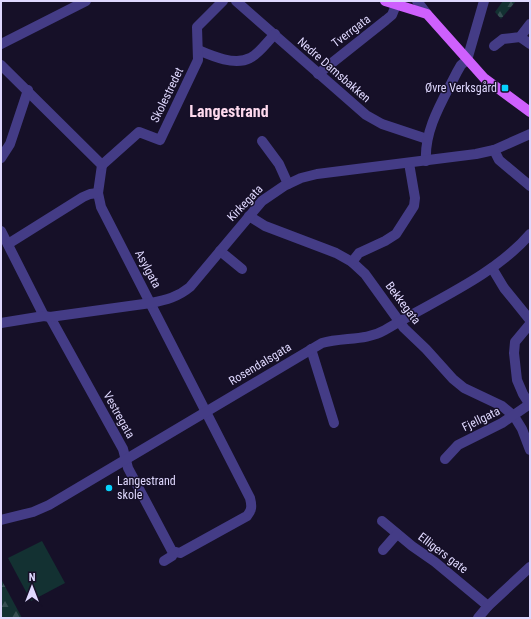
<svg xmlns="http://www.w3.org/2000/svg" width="531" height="619" font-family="'Roboto Condensed',sans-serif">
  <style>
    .forest { fill: url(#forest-firs) }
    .green { fill: #133132 }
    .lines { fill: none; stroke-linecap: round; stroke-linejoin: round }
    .minor { stroke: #443c86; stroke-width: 10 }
    .major { stroke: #ce60fd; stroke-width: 10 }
    .poi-dot { fill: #06d2fc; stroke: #161028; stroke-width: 1.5 }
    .labels { text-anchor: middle; stroke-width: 3; stroke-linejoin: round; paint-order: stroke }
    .street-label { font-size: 12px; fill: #dfd8fe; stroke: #161028 }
    .poi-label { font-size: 12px; fill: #dfd8fe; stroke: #161028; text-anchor: end }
    .district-label { font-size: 16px; font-weight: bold; fill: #fedaee; stroke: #161028 }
  </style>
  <defs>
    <pattern id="forest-firs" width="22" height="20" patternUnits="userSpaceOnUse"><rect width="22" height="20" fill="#133132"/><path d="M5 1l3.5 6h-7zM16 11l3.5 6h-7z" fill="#354e51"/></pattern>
  </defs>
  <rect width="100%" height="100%" fill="#161028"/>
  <g class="forest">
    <path d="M 503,1 L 516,1 L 501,19 L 495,12 Z"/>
    <path d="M 1,579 L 22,618 L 1,618 Z"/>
  </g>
  <path class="green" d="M 42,541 L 65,583 L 31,601 L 8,558 Z"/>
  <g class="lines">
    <g class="minor">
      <path d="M 236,1 L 366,115 L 382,124 L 427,139"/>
      <path d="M 417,1 L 427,14"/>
      <path d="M 520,37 L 530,44"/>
      <path d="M 1,44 L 86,1"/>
      <path d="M 494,46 L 503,39 L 520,37 L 530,24"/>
      <path d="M 198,50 C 212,56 235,66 250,58 C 259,54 267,42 275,34"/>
      <path d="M 1,65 L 102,165 L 98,193 L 101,207 L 250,498 C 252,506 252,510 247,516 L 180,553 L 172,551 L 128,468 L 123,449 L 50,317"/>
      <path d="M 318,74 L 386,20 L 392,15 L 396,5"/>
      <path d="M 262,141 L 279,164 L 288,184"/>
      <path d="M 494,150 L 499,160 L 530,186"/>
      <path d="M 1,158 L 10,144 L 28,90"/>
      <path d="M 426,161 C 424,129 443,100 457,72 L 461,65 L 467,60 L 484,1"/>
      <path d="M 102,165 L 139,132 L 160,140 L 198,60 L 197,27 L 223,1"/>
      <path d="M 249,216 L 265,226 L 336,253 L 352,262 L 365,274 L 404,328 L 426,349 L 453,379 L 464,388 L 502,406 L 514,416 L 522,429 L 530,450"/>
      <path d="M 1,231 L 44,316"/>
      <path d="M 8,244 L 83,197 L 90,194 L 98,193"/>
      <path d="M 220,251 L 242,269"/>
      <path d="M 352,262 L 359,253 L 385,241 L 396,234 L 414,206 L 415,198 L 409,163"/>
      <path d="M 492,268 L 504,288 L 530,320"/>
      <path d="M 1,323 L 44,316 L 50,317 L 151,303 C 166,300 178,297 190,287 L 262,201 L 284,186 L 301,178 L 317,174 L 476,154 L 494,150 L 530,134"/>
      <path d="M 311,349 L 334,423"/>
      <path d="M 530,405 L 523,394 L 517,380 L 514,353 L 515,342 L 530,324"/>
      <path d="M 445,459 L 458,445 L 502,423 L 530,404"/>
      <path d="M 1,520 L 33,512 L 49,505 L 322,343 C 343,337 366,341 385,330 C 433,301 494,276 530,234"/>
      <path d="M 382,521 L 412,546 L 435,562 L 488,606"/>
      <path d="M 383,550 L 397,534"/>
      <path d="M 164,561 L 172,556 L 174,552"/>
      <path d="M 478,618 L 488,606 L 530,567"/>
    </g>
    <path class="major" d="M 385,1 L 427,14 L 484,78 L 530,112"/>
  </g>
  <g class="poi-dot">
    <rect x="501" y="84" width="8" height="8" rx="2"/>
    <circle cx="109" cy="488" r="4"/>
  </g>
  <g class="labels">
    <g class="street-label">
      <text transform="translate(351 31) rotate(-37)" y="4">Tverrgata</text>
      <text transform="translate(334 70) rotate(41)" y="4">Nedre Damsbakken</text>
      <text transform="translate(167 95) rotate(-64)" y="4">Skolestredet</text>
      <text transform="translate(245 203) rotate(-46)" y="4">Kirkegata</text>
      <text transform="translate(148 269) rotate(62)" y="4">Asylgata</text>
      <text transform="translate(403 303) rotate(53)" y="4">Bekkegata</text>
      <text transform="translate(260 364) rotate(-31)" y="4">Rosendalsgata</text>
      <text transform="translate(119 415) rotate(61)" y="4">Vestregata</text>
      <text transform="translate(481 419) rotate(-26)" y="4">Fjellgata</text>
      <text transform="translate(443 553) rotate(37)" y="4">Elligers gate</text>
    </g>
    <g class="poi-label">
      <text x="497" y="92">Øvre Verksgård</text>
      <text x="117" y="485" text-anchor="start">Langestrand<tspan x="117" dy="14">skole</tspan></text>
    </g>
    <g class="district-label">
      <text x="229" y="117">Langestrand</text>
    </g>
  </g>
  <rect width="531" height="619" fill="none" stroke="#dfd8fe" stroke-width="4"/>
  <g transform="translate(32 587)" stroke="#161028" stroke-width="3" paint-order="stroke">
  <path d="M0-3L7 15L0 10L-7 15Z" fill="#dfd8fe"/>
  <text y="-6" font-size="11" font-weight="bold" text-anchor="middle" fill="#dfd8fe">N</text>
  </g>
</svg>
